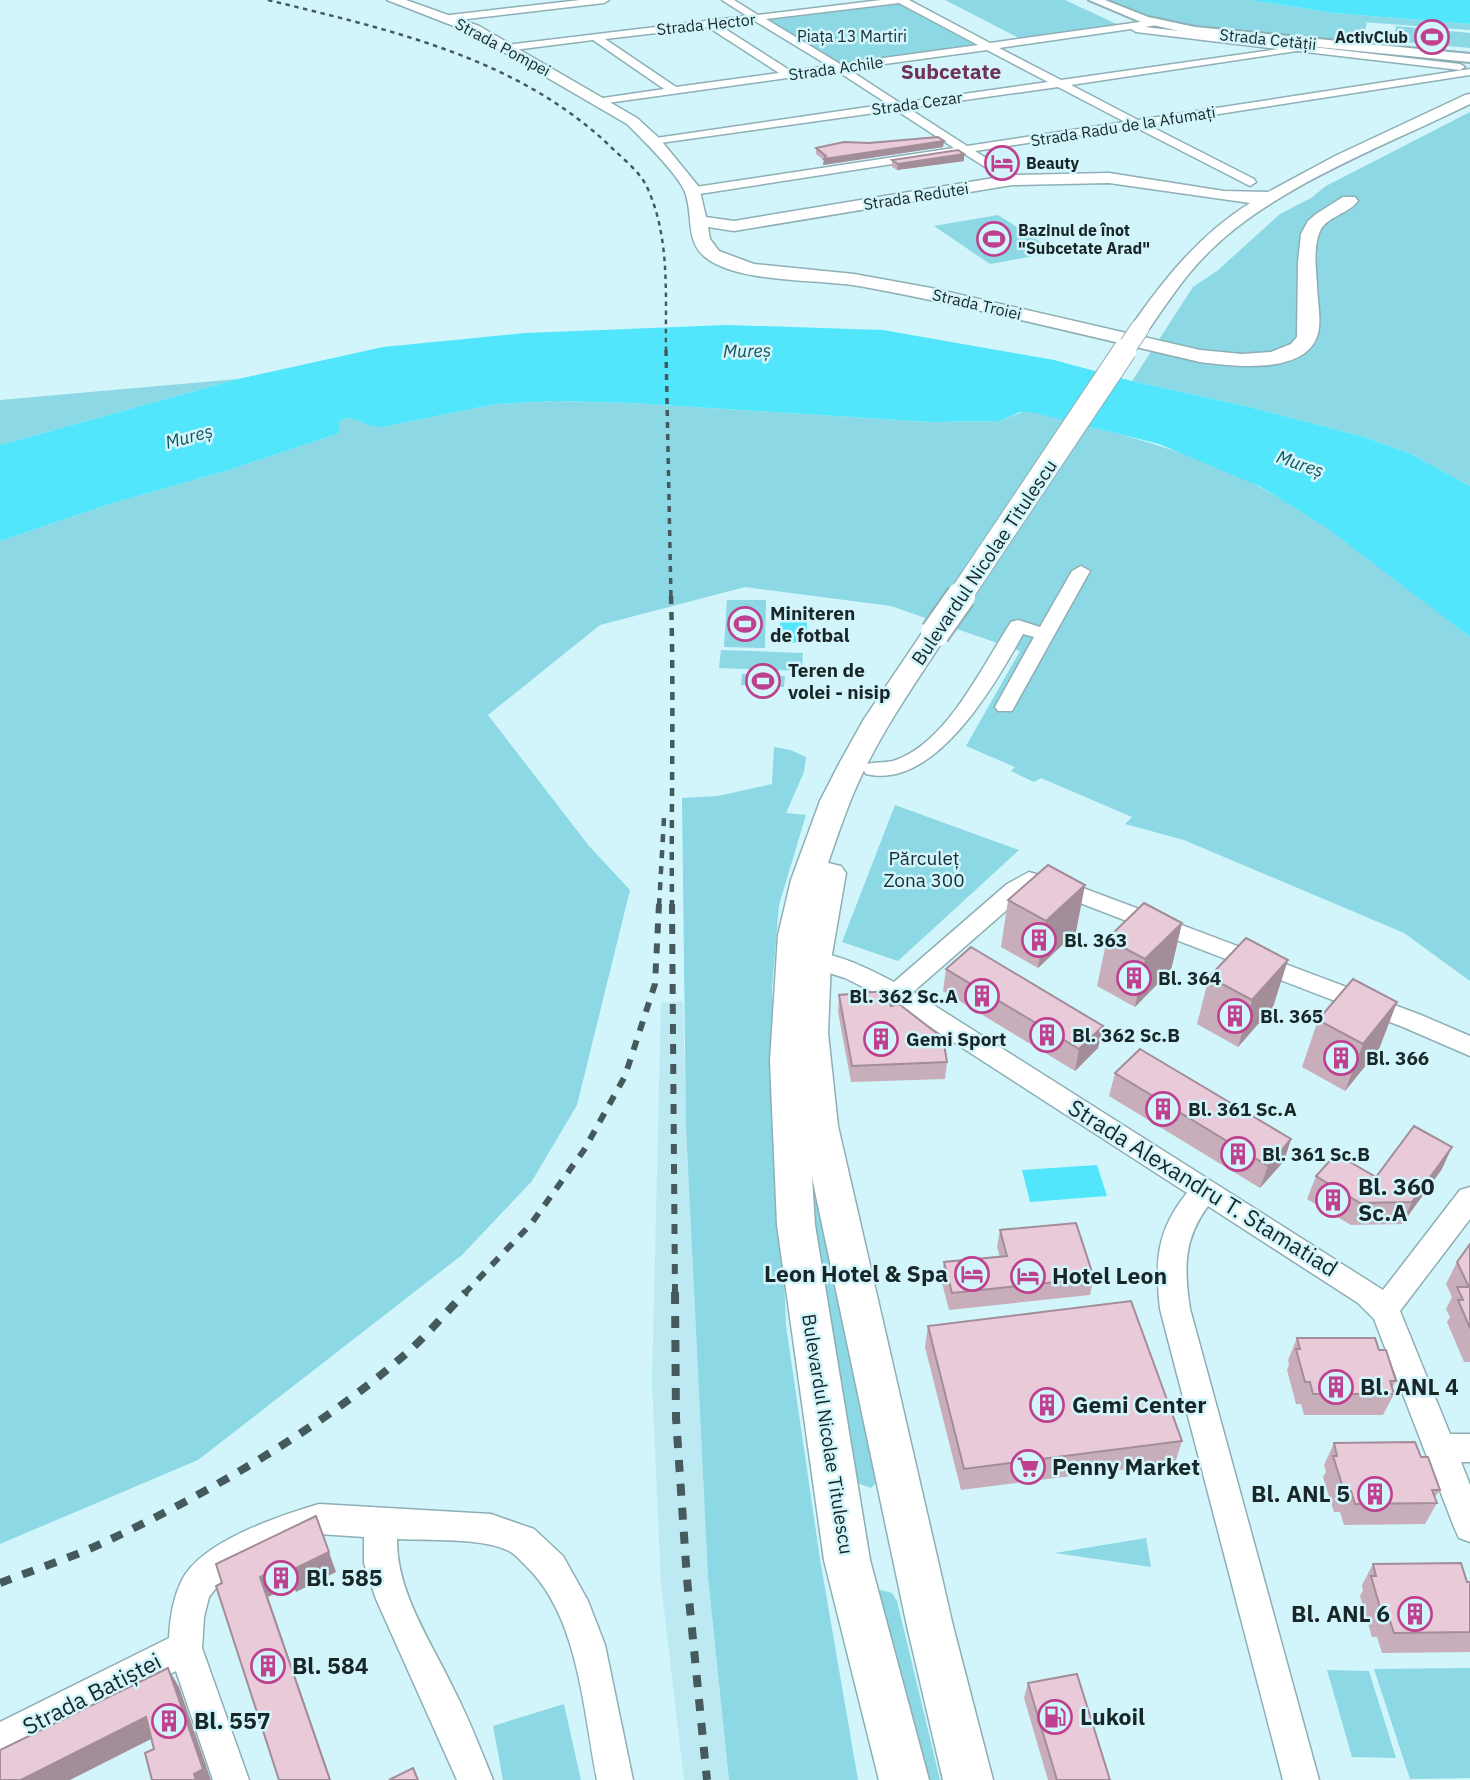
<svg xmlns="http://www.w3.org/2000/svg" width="1470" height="1780" font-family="'IBM Plex Sans',sans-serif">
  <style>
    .built { fill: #bdeaf2 }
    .green { fill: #8cd8e4 }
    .water { fill: #52e6fc }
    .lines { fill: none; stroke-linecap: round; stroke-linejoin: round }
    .minor-casing { stroke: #8dafb5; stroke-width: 3 }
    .tertiary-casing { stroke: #8dafb5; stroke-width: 4 }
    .secondary-casing { stroke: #8dafb5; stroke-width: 3 }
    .minor { fill: #fff; fill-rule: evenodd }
    .tertiary { fill: #fff; fill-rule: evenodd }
    .secondary { fill: #fff; fill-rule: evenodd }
    .rail-far4 { stroke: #465a5d; stroke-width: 2.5; stroke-dasharray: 4.5 4.5; stroke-linecap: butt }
    .rail-far3 { stroke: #465a5d; stroke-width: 3.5; stroke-dasharray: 6 6; stroke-linecap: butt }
    .rail-far2 { stroke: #465a5d; stroke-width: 4.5; stroke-dasharray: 8 8; stroke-linecap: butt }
    .rail-far1 { stroke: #465a5d; stroke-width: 6; stroke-dasharray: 10 10; stroke-linecap: butt }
    .rail { stroke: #465a5d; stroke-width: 8; stroke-dasharray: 12 12; stroke-linecap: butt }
    .secondary-bridge-far2-casing { stroke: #8dafb5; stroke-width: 20; stroke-linecap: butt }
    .secondary-bridge-far1-casing { stroke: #8dafb5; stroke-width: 25; stroke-linecap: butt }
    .secondary-bridge-casing { stroke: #8dafb5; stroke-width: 32; stroke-linecap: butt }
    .secondary-bridge-far2 { stroke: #fff; stroke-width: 18 }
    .secondary-bridge-far1 { stroke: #fff; stroke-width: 23 }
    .secondary-bridge { stroke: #fff; stroke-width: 28 }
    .wall { fill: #c8aebb }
    .shaded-wall { fill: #a28d98 }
    .building { fill: #e8cad9; stroke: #a28d98; stroke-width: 2 }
    .labels { text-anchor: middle; stroke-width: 5; stroke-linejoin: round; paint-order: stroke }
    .far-street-label { font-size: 16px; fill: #182628; stroke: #d1f5fb }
    .far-park-label { font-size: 16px; fill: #152d31; stroke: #d1f5fb }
    .far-poi-label { font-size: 16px; font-weight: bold; fill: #182628; stroke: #d1f5fb; text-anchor: start }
    .far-water-label { font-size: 18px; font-style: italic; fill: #15535c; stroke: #d1f5fb }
    .street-label { font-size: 19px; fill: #182628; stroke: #d1f5fb }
    .poi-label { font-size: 19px; font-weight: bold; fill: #182628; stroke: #d1f5fb; text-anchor: start }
    .park-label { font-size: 19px; fill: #152d31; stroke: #d1f5fb }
    .far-district-label { font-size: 21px; font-weight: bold; fill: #6f3156; stroke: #d1f5fb }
    .near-poi-label { font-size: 23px; font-weight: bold; fill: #182628; stroke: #d1f5fb; text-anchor: start }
    .near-street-label { font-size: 23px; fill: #182628; stroke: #d1f5fb }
  </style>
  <rect width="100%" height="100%" fill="#d1f5fb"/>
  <path class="built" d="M 683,1001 L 686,1127 L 708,1577 L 729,1780 L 684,1780 L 661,1584 L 652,1383 L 661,1003 Z"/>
  <g class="green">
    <path d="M 945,0 L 1065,0 L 1121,26 L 1021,39 Z"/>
    <path d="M 1105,0 L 1250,0 L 1334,13 L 1470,24 L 1470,30 L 1362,22 L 1367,23 L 1362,43 L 1470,52 L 1470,56 L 1204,29 L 1152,18 Z"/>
    <path d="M 902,3 L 979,45 L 842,65 L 769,20 Z"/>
    <path d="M 1396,26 L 1470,33 L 1470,48 L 1393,41 Z"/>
    <path d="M 1470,112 L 1470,486 L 1409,453 L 1361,436 L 1245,406 L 1132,381 L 1193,287 L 1217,271 L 1280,214 L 1311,198 L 1326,186 Z"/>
    <path d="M 998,215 L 1056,252 L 990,264 L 934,226 Z"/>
    <path d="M 238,379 L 0,445 L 0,400 Z"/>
    <path d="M 554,401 L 632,403 L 929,422 L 1000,421 L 1025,411 L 1042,413 C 1104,431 1166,444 1225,470 C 1315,510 1392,576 1470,637 L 1470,981 L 1404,933 L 1184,840 L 1125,824 L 1132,817 L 1041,778 L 1034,782 L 1011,771 L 1015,767 L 966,746 L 1020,651 L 891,606 L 745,587 L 600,625 L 488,715 L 589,846 L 630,890 L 577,1105 L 532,1181 L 462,1255 L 198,1460 L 0,1544 L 0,541 L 113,503 L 229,470 L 334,435 L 338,423 L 345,418 C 358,417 368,426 382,427 L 496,404 Z"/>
    <path d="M 727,600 L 766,600 L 765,648 L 724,647 Z"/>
    <path d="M 721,650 L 803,653 L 802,671 L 719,668 Z"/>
    <path d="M 742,674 L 785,676 L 784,687 L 741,685 Z"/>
    <path d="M 774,747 L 790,750 L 806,757 L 804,772 L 786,813 L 806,815 L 779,905 L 772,988 L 786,1325 L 820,1559 L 858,1780 L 729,1780 L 708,1577 L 686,1127 L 682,798 L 718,796 L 772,784 Z"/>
    <path d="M 895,805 L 1019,850 L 898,961 L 842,942 Z"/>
    <path d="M 814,1199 L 818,1200 L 881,1478 L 871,1488 L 857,1483 L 810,1202 Z"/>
    <path d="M 1146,1538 L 1151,1567 L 1055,1553 Z"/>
    <path d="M 881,1590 L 892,1593 L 897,1601 L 940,1780 L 928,1780 L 878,1594 Z"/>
    <path d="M 1470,1668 L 1470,1778 L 1410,1779 L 1374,1669 Z"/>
    <path d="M 1327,1670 L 1369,1671 L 1396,1758 L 1352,1757 Z"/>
    <path d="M 564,1704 L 581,1780 L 503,1780 L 493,1726 Z"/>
  </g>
  <g class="water">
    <path d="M 1250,0 L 1470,0 L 1470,24 L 1334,13 Z"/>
    <path d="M 727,325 L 883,330 L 1054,360 L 1132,381 L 1245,406 L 1361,436 L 1409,453 L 1470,486 L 1470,637 L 1327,528 L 1261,487 L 1159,444 L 1031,412 L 1020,412 L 1000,421 L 929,422 L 632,403 L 554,401 L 496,404 L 382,427 C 367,428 359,417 345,418 L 338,423 L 340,432 L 334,435 L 229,470 L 113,503 L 0,541 L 0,445 L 238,379 L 383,347 L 525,333 Z"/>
    <path d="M 781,610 L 807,611 L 807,643 L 779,642 Z"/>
    <path d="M 1097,1165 L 1107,1196 L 1030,1202 L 1022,1170 Z"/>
  </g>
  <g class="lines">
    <g class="minor-casing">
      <g id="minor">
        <path d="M 580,0 L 609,0 L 604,3 L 450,21 L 445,18 L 450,15 Z"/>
        <path d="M 722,0 L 734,0 L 758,15 L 881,0 L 909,0 L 990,43 L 1154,20 L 1157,21 L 1157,25 L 1145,27 L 1294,45 L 1301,39 L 1306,42 L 1304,46 L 1460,64 L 1465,67 L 1460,70 L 1297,51 L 1071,85 L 1138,120 L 1470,69 L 1470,75 L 1148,125 L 1254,179 L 1256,182 L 1250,186 L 1135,127 L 975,151 L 1016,177 L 1016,183 L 1012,184 L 963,153 L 693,195 L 687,191 L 689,188 L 954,148 L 896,110 L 653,144 L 649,143 L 649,139 L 888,104 L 837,71 L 600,104 L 596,103 L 596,99 L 664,89 L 593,40 L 506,51 L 501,48 L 506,45 L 747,16 ZM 899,3 L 978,45 L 840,64 L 766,19 ZM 755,21 L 829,66 L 791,71 L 719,25 ZM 708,27 L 779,73 L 676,87 L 605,39 ZM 1131,29 L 1136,32 L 1279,49 L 1061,80 L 999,48 ZM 987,50 L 1048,82 L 900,103 L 848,69 ZM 1058,87 L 1125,122 L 967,146 L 908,108 Z"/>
        <path d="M 1081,566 L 1090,571 L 1012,711 L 998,711 L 995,707 L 1034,637 L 1023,634 C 996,683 935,791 866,774 L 863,769 L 866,764 C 874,762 884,763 893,761 C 947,744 982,666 1011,622 L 1018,620 L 1040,627 L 1072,571 Z"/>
        <path d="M 1029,872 L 1083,888 L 1421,1015 L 1470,1036 L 1470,1056 L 1403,1027 L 1067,898 L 1032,888 L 913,992 L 1383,1290 L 1460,1190 L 1470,1187 L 1470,1219 L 1400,1311 L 1450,1434 L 1470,1434 L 1470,1462 L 1461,1462 L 1470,1485 L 1470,1542 L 1459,1538 L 1454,1527 L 1374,1319 L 1358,1303 L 1208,1206 C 1183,1239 1184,1270 1190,1309 L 1319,1780 L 1283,1780 L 1160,1309 C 1155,1262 1156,1231 1187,1193 L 887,999 L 845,978 L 807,966 L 803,960 L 807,954 C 829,948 873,971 894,982 L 1007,884 Z"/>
        <path d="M 319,1504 L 491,1514 L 534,1529 L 563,1556 L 588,1601 L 605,1645 L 633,1780 L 597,1780 C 583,1710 579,1616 525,1565 C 520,1560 515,1554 509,1551 C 480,1537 429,1541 397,1539 C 396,1592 432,1643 454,1690 C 469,1719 481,1750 493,1780 L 457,1780 L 376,1599 L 364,1563 L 364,1537 L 319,1534 L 293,1542 L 240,1569 L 220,1583 L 209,1597 L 204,1617 L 202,1648 L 249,1780 L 213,1780 L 176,1671 L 0,1759 L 0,1722 L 169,1638 C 170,1618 173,1598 182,1580 C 202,1541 279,1516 319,1504 Z"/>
      </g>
    </g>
    <g class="tertiary-casing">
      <path id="tertiary" d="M 1089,0 L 1105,0 L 1148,17 L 1195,27 L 1470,54 L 1470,62 L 1195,35 L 1141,22 Z"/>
    </g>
    <g class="secondary-casing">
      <g id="secondary">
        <path d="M 387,0 L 406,0 L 479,26 L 637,118 L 659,138 L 699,187 L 706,217 L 734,221 L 1012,175 L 1109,173 L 1224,191 L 1268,192 L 1335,156 L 1465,95 L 1470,94 L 1470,104 C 1389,144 1278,185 1213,248 C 1187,272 1167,303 1147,332 L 1140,334 L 1130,328 C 1164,279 1199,235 1250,203 L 1109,183 L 1012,185 L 734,231 L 708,227 L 710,239 L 719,251 L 754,264 L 854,274 L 931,288 L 1200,350 L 1242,354 L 1271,352 L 1291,344 L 1297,337 L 1298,262 L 1301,234 L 1308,221 L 1316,214 L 1343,197 L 1355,197 L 1358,201 C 1348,214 1326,217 1320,231 C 1313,247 1316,268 1317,285 C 1317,300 1323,325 1316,339 C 1300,375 1231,366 1200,362 C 1087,336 974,307 859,286 C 817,279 743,283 709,260 C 684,244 694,216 685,192 C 678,174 642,139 627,124 L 469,32 Z"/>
        <path d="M 935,625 L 944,627 L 948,633 C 913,687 874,741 850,802 C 842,822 835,843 828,863 L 841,866 L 846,873 L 831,960 L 828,1033 L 838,1126 L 953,1626 L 993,1780 L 943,1780 L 907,1626 L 812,1177 L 815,1225 L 870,1560 L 929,1780 L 879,1780 L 824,1560 L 777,1225 L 770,1061 L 778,935 L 791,880 L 820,801 L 840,762 L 864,719 L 926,627 Z"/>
      </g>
    </g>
    <use href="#minor" class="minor"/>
    <use href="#tertiary" class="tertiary"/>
    <use href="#secondary" class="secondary"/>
    <path class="rail-far4" d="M 268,0 C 390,30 516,57 610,146 C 622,158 638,170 646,185 C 671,237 665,296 666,352"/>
    <path class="rail-far3" d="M 666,350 L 671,598"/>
    <g class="rail-far2">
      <path d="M 671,596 C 674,699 671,803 672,906"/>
      <path d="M 659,906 L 664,818"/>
    </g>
    <g class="rail-far1">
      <path d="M 672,904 L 675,1294"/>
      <path d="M 464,1294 L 531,1224 L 584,1150 L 625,1076 L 655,984 L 659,904"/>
    </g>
    <g class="rail">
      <path d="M 675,1292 L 676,1418 L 687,1579 L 707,1780"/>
      <path d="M 0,1583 C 36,1569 74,1557 109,1540 C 209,1493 328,1424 410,1350 C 430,1332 447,1311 466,1292"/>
    </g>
    <g class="secondary-bridge-far2-casing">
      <path id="secondary-bridge-far2" d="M 1124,352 L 1140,328"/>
    </g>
    <g class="secondary-bridge-far1-casing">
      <path id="secondary-bridge-far1" d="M 959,598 L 1125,350"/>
    </g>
    <g class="secondary-bridge-casing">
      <path id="secondary-bridge" d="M 935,633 L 961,596"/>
    </g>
    <use href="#secondary-bridge-far2" class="secondary-bridge-far2"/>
    <use href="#secondary-bridge-far1" class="secondary-bridge-far1"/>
    <use href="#secondary-bridge" class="secondary-bridge"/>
  </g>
  <g class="wall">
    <path d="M 944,141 L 943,147 L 823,165 L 824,160 L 816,154 L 816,148 L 869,143 Z"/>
    <path d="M 892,160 L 964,161 L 897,170 L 892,167 Z"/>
    <path d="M 1008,900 L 1076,932 L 1038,968 L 1001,947 Z"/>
    <path d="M 1182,923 L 1171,970 L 1135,1007 L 1097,986 L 1107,939 Z"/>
    <path d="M 946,969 L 1103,1026 L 1098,1048 L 1075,1071 L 943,991 Z"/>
    <path d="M 1209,977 L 1273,1007 L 1238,1047 L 1197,1024 Z"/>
    <path d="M 839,995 L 891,1006 L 947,1062 L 945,1079 L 851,1082 L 838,1012 Z"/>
    <path d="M 1397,1002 L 1379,1049 L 1345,1091 L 1302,1067 L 1318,1020 Z"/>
    <path d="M 1115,1073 L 1291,1139 L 1284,1161 L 1260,1188 L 1109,1096 Z"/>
    <path d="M 1442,1169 L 1402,1224 L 1351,1225 L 1307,1199 L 1316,1176 L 1376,1177 Z"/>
    <path d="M 1000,1230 L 1094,1278 L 1090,1295 L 949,1310 L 941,1279 L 944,1262 L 1000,1257 L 997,1247 Z"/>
    <path d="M 1470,1244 L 1470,1362 L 1464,1362 L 1447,1322 L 1450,1317 L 1446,1309 L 1452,1297 L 1446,1284 L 1457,1262 Z"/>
    <path d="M 928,1326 L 1182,1441 L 1175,1463 L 961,1490 L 925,1347 Z"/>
    <path d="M 1297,1338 L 1379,1350 L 1396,1381 L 1392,1389 L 1394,1394 L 1383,1415 L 1304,1415 L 1301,1404 L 1296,1404 L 1287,1370 L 1289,1365 L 1288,1360 Z"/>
    <path d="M 1334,1443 L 1421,1457 L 1440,1490 L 1435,1497 L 1437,1503 L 1425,1524 L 1344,1525 L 1340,1512 L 1334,1512 L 1323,1477 L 1326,1472 L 1324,1465 Z"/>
    <path d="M 1373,1564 L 1470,1582 L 1470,1652 L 1382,1653 L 1377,1637 L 1372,1637 L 1360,1596 L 1363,1590 L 1362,1585 Z"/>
    <path d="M 1028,1683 L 1110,1780 L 1048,1780 L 1024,1698 Z"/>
  </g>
  <g class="shaded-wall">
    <path d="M 944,141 L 943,147 L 823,165 L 824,159 Z"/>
    <path d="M 964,154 L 964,161 L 897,170 L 898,164 Z"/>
    <path d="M 1085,885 L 1076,932 L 1038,968 L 1046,921 Z"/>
    <path d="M 1182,923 L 1171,970 L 1135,1007 L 1145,959 Z"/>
    <path d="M 1288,960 L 1273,1007 L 1238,1047 L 1252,1000 Z"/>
    <path d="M 1397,1002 L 1379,1049 L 1345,1091 L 1363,1044 Z"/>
    <path d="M 1103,1026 L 1098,1048 L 1075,1071 L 1079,1049 Z"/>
    <path d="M 1291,1139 L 1284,1161 L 1260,1188 L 1268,1166 Z"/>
    <path d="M 1452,1147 L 1442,1169 L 1402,1224 L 1412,1202 Z"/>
    <path d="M 329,1552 L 336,1572 L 296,1592 L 293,1585 L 268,1597 L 331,1780 L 330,1780 L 260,1577 L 286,1565 Z"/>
    <path d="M 168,1668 L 179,1687 L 211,1780 L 196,1780 Z"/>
    <path d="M 146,1717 L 157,1736 L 70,1780 L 21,1780 Z"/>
  </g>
  <g class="building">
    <path d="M 938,137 L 944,141 L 824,159 L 826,156 L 816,148 L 844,142 L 869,143 Z"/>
    <path d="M 958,150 L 964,154 L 898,164 L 892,160 Z"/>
    <path d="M 1048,865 L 1085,885 L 1046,921 L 1008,900 Z"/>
    <path d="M 1144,903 L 1182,923 L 1145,959 L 1107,939 Z"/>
    <path d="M 1246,938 L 1288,960 L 1252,1000 L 1209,977 Z"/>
    <path d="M 971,947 L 1103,1026 L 1079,1049 L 946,969 Z"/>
    <path d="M 1353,979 L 1397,1002 L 1363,1044 L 1318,1020 Z"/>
    <path d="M 886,991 L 891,1006 L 899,1004 L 943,1038 L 947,1062 L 852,1066 L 839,995 Z"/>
    <path d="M 1140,1049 L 1291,1139 L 1268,1166 L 1115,1073 Z"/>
    <path d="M 1414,1126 L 1452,1147 L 1412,1202 L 1360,1203 L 1316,1176 L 1336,1154 L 1376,1177 Z"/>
    <path d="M 1076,1223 L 1094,1278 L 952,1293 L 944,1262 L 1007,1256 L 1000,1230 Z"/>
    <path d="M 1470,1244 L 1470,1328 L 1458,1300 L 1463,1300 L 1457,1287 L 1469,1287 L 1457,1262 Z"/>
    <path d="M 1131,1301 L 1182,1441 L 964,1469 L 928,1326 Z"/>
    <path d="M 1297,1338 L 1375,1338 L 1379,1350 L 1386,1350 L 1396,1381 L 1390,1381 L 1394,1394 L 1313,1394 L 1310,1382 L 1305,1382 L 1296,1349 L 1300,1349 Z"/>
    <path d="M 1415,1442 L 1421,1457 L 1428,1457 L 1440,1490 L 1432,1490 L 1437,1503 L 1355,1504 L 1351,1491 L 1344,1491 L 1333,1456 L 1337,1456 L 1334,1443 Z"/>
    <path d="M 316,1516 L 329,1552 L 288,1572 L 286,1565 L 260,1577 L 330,1780 L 279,1780 L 216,1586 L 222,1583 L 216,1564 Z"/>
    <path d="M 1461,1563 L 1467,1582 L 1470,1582 L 1470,1632 L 1394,1633 L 1389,1618 L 1383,1618 L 1371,1576 L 1376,1576 L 1373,1564 Z"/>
    <path d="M 168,1668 L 203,1769 L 194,1774 L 196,1780 L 152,1780 L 145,1753 L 154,1749 L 146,1717 L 21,1780 L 0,1780 L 0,1750 Z"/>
    <path d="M 1077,1674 L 1110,1780 L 1057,1780 L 1028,1683 Z"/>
    <path d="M 413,1768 L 418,1780 L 389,1780 Z"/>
  </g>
  <defs>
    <g id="stadium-ring" transform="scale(1.75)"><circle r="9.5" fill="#d1f5fb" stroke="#be408e" stroke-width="1.5"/><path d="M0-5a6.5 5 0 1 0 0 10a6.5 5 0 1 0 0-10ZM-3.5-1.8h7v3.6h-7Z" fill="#be408e"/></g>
    <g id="hotel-ring" transform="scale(1.75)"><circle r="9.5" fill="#d1f5fb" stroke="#be408e" stroke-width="1.5"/><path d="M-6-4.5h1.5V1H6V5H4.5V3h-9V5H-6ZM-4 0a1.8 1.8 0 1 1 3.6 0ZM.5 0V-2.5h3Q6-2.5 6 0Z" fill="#be408e"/></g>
    <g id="building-ring" transform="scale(1.75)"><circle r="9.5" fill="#d1f5fb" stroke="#be408e" stroke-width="1.5"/><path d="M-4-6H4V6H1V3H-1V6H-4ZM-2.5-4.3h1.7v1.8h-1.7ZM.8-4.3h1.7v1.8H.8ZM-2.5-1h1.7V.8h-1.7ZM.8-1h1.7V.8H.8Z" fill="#be408e"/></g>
    <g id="supermarket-ring" transform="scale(1.75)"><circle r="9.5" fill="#d1f5fb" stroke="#be408e" stroke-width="1.5"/><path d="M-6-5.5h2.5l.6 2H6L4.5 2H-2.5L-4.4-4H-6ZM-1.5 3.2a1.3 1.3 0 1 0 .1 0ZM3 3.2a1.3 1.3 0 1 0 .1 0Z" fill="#be408e"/></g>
    <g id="fuel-ring" transform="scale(1.75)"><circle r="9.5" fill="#d1f5fb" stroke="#be408e" stroke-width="1.5"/><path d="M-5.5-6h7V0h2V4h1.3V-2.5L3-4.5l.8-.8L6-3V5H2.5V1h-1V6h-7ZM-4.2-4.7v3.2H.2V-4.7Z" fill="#be408e"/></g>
  </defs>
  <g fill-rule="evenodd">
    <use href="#stadium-ring" x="1432" y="37"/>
    <use href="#hotel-ring" x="1002" y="163"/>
    <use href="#stadium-ring" x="994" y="239"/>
    <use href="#stadium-ring" x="745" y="624"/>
    <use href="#stadium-ring" x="763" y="681"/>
    <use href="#building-ring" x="1039" y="940"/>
    <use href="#building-ring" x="1134" y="978"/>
    <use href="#building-ring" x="982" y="996"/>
    <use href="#building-ring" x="1235" y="1016"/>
    <use href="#building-ring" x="1047" y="1035"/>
    <use href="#building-ring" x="881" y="1039"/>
    <use href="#building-ring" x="1341" y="1058"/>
    <use href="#building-ring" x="1163" y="1109"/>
    <use href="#building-ring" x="1238" y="1154"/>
    <use href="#building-ring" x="1333" y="1200"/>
    <use href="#hotel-ring" x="972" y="1274"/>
    <use href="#hotel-ring" x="1028" y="1276"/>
    <use href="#building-ring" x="1336" y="1387"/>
    <use href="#building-ring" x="1047" y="1405"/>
    <use href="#supermarket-ring" x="1028" y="1467"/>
    <use href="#building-ring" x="1375" y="1494"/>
    <use href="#building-ring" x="281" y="1578"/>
    <use href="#building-ring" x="1415" y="1614"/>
    <use href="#building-ring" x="268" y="1666"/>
    <use href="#fuel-ring" x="1055" y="1717"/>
    <use href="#building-ring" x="169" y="1721"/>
  </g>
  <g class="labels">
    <g class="far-street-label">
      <text transform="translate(706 24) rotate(-6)" y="6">Strada Hector</text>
      <text transform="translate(1268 39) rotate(6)" y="6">Strada Cetății</text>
      <text transform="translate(503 47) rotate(28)" y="6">Strada Pompei</text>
      <text transform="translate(836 68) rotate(-8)" y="6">Strada Achile</text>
      <text transform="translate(917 103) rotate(-8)" y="6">Strada Cezar</text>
      <text transform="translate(1123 126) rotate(-9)" y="6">Strada Radu de la Afumați</text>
      <text transform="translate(916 196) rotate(-9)" y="6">Strada Redutei</text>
      <text transform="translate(977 304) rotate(13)" y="6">Strada Troiei</text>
    </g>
    <g class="far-park-label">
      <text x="852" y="42">Piața 13 Martiri</text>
    </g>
    <g class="far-poi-label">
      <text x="1408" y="43" text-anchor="end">ActivClub</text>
      <text x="1026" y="169">Beauty</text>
      <text x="1018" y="236">Bazinul de înot<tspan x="1018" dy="18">"Subcetate Arad"</tspan></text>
    </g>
    <g class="far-water-label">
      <text transform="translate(747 351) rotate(-1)" y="6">Mureș</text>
      <text transform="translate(189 437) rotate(-15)" y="6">Mureș</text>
      <text transform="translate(1300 464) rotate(19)" y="6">Mureș</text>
    </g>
    <g class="street-label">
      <text transform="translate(984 562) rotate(-56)" y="7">Bulevardul Nicolae Titulescu</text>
      <text transform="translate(828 1434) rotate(81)" y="7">Bulevardul Nicolae Titulescu</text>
    </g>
    <g class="poi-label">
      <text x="770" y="620">Miniteren<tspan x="770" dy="22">de fotbal</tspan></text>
      <text x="788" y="677">Teren de<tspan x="788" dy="22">volei - nisip</tspan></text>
      <text x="1064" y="947">Bl. 363</text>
      <text x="1158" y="985">Bl. 364</text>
      <text x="958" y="1003" text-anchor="end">Bl. 362 Sc.A</text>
      <text x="1260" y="1023">Bl. 365</text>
      <text x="1072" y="1042">Bl. 362 Sc.B</text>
      <text x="906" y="1046">Gemi Sport</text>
      <text x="1366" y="1065">Bl. 366</text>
      <text x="1188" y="1116">Bl. 361 Sc.A</text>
      <text x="1262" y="1161">Bl. 361 Sc.B</text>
    </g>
    <g class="park-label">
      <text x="924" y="865">Părculeț<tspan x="924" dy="22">Zona 300</tspan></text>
    </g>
    <g class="far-district-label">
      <text x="951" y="79">Subcetate</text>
    </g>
    <g class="near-poi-label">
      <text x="1358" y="1195">Bl. 360<tspan x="1358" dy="26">Sc.A</tspan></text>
      <text x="948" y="1282" text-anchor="end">Leon Hotel &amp; Spa</text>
      <text x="1052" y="1284">Hotel Leon</text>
      <text x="1360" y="1395">Bl. ANL 4</text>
      <text x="1072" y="1413">Gemi Center</text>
      <text x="1052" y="1475">Penny Market</text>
      <text x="1350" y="1502" text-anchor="end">Bl. ANL 5</text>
      <text x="306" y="1586">Bl. 585</text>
      <text x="1390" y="1622" text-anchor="end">Bl. ANL 6</text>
      <text x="292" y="1674">Bl. 584</text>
      <text x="1080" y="1725">Lukoil</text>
      <text x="194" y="1729">Bl. 557</text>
    </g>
    <g class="near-street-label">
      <text transform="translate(1203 1188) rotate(32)" y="8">Strada Alexandru T. Stamatiad</text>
      <text transform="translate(92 1694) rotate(-27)" y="8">Strada Batiștei</text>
    </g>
  </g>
</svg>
